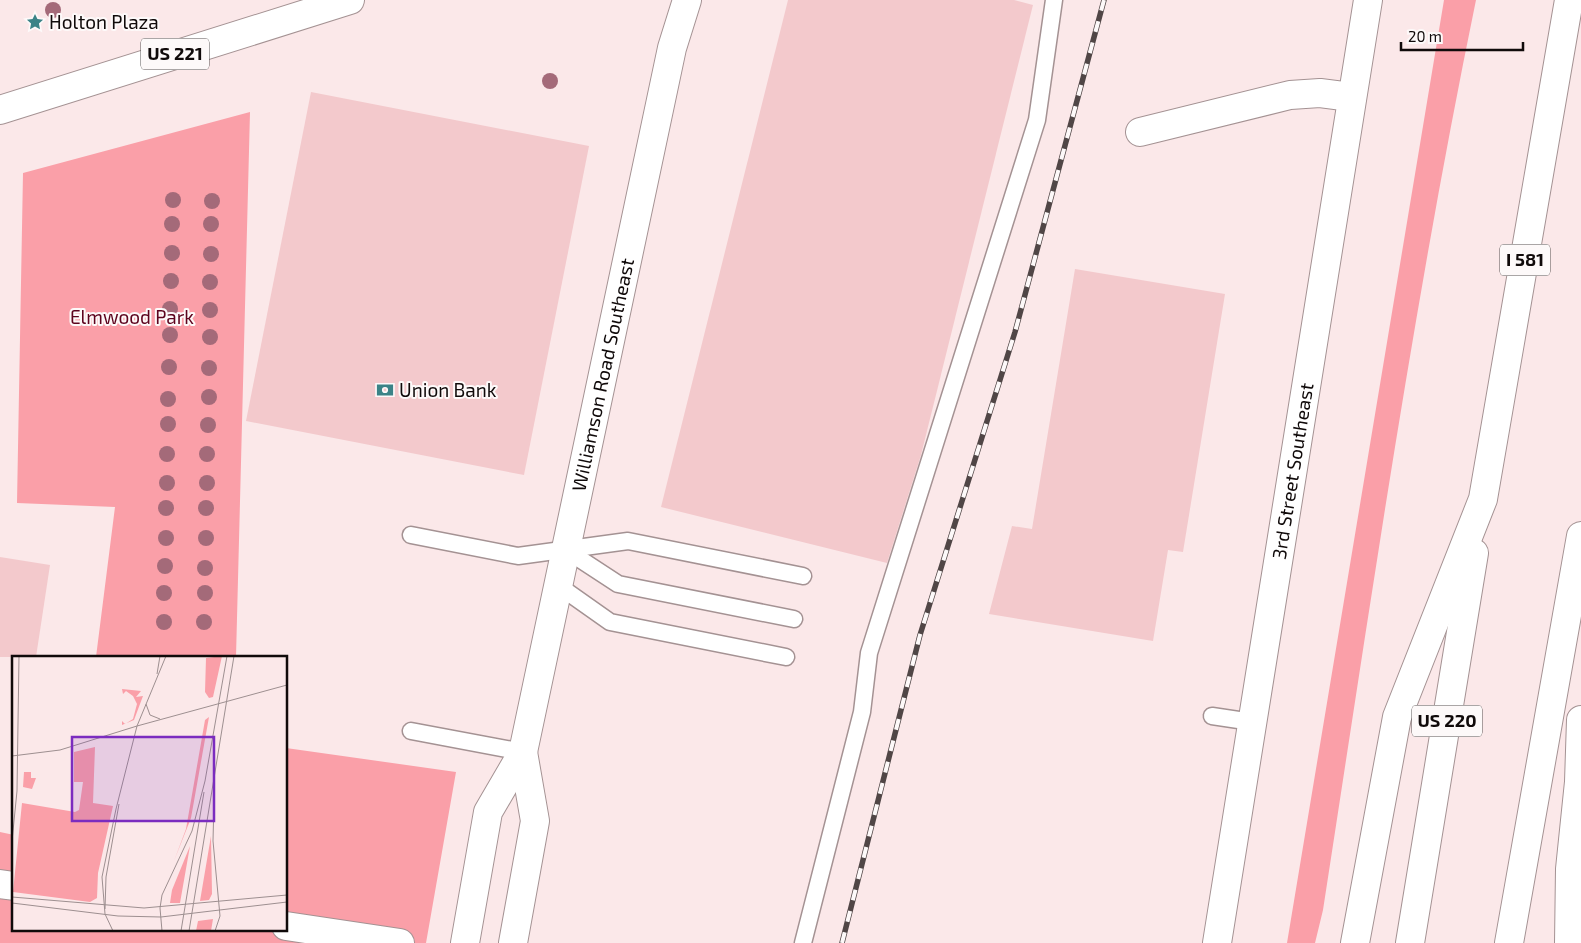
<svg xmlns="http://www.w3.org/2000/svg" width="1581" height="943" font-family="'Exo 2',sans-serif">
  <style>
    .green { fill: #fa9fa8 }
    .building { fill: #f3c9cc }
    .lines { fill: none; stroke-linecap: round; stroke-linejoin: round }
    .lane-casing { stroke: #a49293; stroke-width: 19 }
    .street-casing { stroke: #a49293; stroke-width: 30 }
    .secondary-casing { stroke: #a49293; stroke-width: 30 }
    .primary-casing { stroke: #a49293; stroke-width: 30 }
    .highway-casing { stroke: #a49293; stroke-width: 30 }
    .lane { stroke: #fff; stroke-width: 16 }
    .street { stroke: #fff; stroke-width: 28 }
    .secondary { stroke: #fff; stroke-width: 28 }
    .primary { stroke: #fff; stroke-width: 28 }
    .highway { stroke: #fff; stroke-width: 28 }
    .rail-casing { stroke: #504646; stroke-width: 5.5 }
    .rail { stroke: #fdf9f9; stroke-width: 4; stroke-dasharray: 11; stroke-linecap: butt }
    .tree { fill: #a46a79 }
    .labels { text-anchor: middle; stroke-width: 4; stroke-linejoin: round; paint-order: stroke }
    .shield { fill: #fdf9f9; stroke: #575252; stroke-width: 1 }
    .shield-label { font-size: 18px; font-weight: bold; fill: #100a0a }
    .poi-label { font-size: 19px; fill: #100a0a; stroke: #fdf9f9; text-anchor: start }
    .park-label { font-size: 19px; fill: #5d031d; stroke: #fdf9f9 }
    .street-label { font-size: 19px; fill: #100a0a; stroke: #fdf9f9 }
    .inset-road { fill: none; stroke: #9d8f90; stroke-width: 1 }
    .view { fill: #7b2cbf; fill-opacity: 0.15; stroke: #7b2cbf; stroke-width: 2.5 }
    .inset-edge { fill: none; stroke: #100a0a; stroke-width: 2.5 }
  </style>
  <rect width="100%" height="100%" fill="#fbe8e9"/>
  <g class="green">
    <path d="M 1444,0 L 1476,0 C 1414,301 1370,606 1323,910 L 1315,943 L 1287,943 Z"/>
    <path d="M 250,112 L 236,657 L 96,657 L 115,507 L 17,503 L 23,173 Z"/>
    <path d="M 286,748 L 456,772 L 426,943 L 0,943 L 0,832 L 14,835 L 14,929 L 286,929 Z"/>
  </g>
  <g class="building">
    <path d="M 788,0 L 1014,0 L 1033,5 L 921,455 L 887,563 L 661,507 Z"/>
    <path d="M 311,92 L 589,146 L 524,475 L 246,421 Z"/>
    <path d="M 1075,269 L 1225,294 L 1183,552 L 1168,550 L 1153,641 L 989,614 L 1012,526 L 1032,529 Z"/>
    <path d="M 0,557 L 50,565 L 36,657 L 0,657 Z"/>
  </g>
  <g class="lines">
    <g class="lane-casing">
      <g id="lane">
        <path d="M 411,535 L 518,556 L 628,541 L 803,576"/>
        <path d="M 566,550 L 618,584 L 794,619"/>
        <path d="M 559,586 L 610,622 L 786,657"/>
        <path d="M 1212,716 L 1252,722"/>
        <path d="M 411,731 L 523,752"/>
        <path d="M 803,943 L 862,712 L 869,653 L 1037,120 L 1054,0"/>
      </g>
    </g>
    <g class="street-casing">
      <g id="street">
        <path d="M 1140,132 L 1290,95 L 1320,93 L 1351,97"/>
        <path d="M 0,884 L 14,886"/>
        <path d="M 286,926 L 400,943"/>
        <path id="s1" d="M 1217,943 L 1368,0"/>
      </g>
    </g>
    <g class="secondary-casing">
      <g id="secondary">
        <path id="s2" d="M 465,943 L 488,812 L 523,752 L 672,48 L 687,0"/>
        <path d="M 513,943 L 535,821 L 523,752"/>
      </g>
    </g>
    <g class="primary-casing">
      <path id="primary" d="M 0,110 L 350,0"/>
    </g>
    <g class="highway-casing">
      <g id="highway">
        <path d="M 1355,943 L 1397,717 L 1483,499 L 1569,0"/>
        <path d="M 1410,943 L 1474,553"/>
        <path d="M 1509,943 L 1581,536"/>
        <path d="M 1569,943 L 1570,869 L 1579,782 L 1581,720"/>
      </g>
    </g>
    <use href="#lane" class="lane"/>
    <use href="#street" class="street"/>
    <use href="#secondary" class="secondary"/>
    <use href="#primary" class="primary"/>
    <use href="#highway" class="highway"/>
    <g class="rail-casing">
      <path id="rail" d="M 842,943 L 920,635 L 1015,332 L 1104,0"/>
    </g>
    <use href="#rail" class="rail"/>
  </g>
  <g class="tree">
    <circle cx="53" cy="10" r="8"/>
    <circle cx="550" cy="81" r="8"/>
    <circle cx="173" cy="200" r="8"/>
    <circle cx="212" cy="201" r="8"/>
    <circle cx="172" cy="224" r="8"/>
    <circle cx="211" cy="224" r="8"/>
    <circle cx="172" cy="253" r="8"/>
    <circle cx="211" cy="254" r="8"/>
    <circle cx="171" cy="281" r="8"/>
    <circle cx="210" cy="282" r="8"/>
    <circle cx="170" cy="309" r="8"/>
    <circle cx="210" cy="310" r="8"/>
    <circle cx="170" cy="335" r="8"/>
    <circle cx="210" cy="337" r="8"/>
    <circle cx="169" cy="367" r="8"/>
    <circle cx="209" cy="368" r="8"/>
    <circle cx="209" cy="397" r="8"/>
    <circle cx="168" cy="399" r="8"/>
    <circle cx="168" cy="424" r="8"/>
    <circle cx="208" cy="425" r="8"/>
    <circle cx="167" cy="454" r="8"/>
    <circle cx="207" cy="454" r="8"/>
    <circle cx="167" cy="483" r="8"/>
    <circle cx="207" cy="483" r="8"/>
    <circle cx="166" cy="508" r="8"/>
    <circle cx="206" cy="508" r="8"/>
    <circle cx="166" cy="538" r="8"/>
    <circle cx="206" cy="538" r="8"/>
    <circle cx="165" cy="566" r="8"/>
    <circle cx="205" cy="568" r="8"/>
    <circle cx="164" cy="593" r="8"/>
    <circle cx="205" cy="593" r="8"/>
    <circle cx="164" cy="622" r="8"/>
    <circle cx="204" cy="622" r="8"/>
  </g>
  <defs>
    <g id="sight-bare" transform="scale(1.35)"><path d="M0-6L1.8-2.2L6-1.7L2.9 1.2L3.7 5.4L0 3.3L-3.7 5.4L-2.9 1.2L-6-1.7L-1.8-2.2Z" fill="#3b8387" stroke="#fdf9f9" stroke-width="2.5" paint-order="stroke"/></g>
    <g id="bank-bare" transform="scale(1.35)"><path d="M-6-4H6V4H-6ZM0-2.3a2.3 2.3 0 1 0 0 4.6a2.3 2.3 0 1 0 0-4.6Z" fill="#3b8387" stroke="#fdf9f9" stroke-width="2.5" paint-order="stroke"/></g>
  </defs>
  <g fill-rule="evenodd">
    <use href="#sight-bare" x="35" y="22"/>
    <use href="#bank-bare" x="385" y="390"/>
  </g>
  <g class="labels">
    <g class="shield">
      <rect x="141" y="38.5" width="68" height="31" rx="4"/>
      <rect x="1500" y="244.5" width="50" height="31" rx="4"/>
      <rect x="1412" y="705.5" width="70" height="31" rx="4"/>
    </g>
    <g class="shield-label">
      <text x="175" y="60">US 221</text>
      <text x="1525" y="266">I 581</text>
      <text x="1447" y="727">US 220</text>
    </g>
    <g class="poi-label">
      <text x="49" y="29">Holton Plaza</text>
      <text x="399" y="397">Union Bank</text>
    </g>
    <g class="park-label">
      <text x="132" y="324">Elmwood Park</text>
    </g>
    <g class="street-label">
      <text dy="7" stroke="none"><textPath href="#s2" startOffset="588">Williamson Road Southeast</textPath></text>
      <text dy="7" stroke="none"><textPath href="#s1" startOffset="478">3rd Street Southeast</textPath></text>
    </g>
  </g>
  <g transform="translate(12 656)">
    <rect width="275" height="275" fill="#fbe8e9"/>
    <path d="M 210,0 L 201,41 L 197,42 L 193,36 L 194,2 ZM 110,33 L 129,35 L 124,41 L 131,40 L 122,64 L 110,69 L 110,65 L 113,68 L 121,63 L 125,48 L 121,40 L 114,35 L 111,38 ZM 197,61 L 179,162 L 162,205 L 174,173 L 193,64 ZM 83,91 L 81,147 L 101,150 L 86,217 L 85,242 L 78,246 L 1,236 L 10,147 L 63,156 L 67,154 L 71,126 L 62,126 L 62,96 ZM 12,116 L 19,116 L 19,122 L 24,122 L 20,133 L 11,131 ZM 199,180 L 200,238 L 197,244 L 188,245 ZM 178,190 L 168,247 L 158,247 L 160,234 ZM 201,263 L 199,275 L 184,275 L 186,265 Z" fill="#fa9fa8"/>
    <path class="inset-road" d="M 145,18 L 148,0M 134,48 L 138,59 L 148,63M 125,70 L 275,29M 0,100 L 48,94 L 125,70M 202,144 L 201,185 L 208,260 L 203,275M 0,185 L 5,135 L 7,0M 0,241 L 132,252 L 275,239M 0,247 L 106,260 L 149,261 L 275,246M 93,253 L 94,221 L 107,148M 93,258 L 101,275M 93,258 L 90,221 L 104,153 L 125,70 L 154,0M 150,275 L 148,252 L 150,239 L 180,175 L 193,125 L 215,0M 169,275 L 192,136M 177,275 L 222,0"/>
    <path class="view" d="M 60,81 L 202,81 L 202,165 L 60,165 Z"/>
    <rect width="275" height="275" class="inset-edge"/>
  </g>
  <path d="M1401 42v8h122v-8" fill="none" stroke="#100a0a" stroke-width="2.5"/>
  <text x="1408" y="42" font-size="15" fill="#100a0a" stroke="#fdf9f9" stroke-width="4" paint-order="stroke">20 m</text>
</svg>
